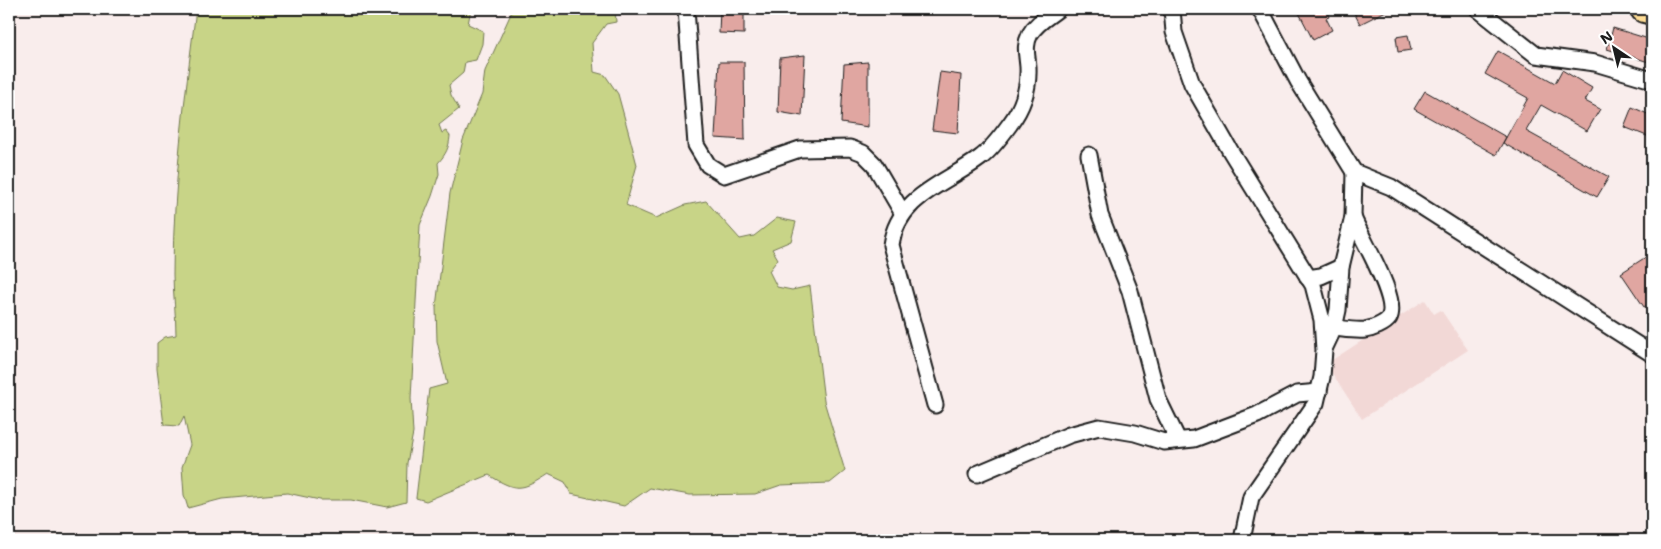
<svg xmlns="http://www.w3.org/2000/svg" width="1661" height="549" font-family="'Shantell Sans',sans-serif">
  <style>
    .built { fill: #f2d8d6 }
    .green { fill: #c8d487; stroke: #727852 }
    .building { fill: #e0a6a1; stroke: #1c1c1c }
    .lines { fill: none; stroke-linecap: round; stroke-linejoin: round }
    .street-casing { stroke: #1c1c1c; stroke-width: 19 }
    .highway-casing { stroke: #1c1c1c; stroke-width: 30 }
    .street { stroke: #fff; stroke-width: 15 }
    .highway { stroke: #ffdd96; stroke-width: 26 }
  </style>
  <rect width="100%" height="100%" fill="#f9edec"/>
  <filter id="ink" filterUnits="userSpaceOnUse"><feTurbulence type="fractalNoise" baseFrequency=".02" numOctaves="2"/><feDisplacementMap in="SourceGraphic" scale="10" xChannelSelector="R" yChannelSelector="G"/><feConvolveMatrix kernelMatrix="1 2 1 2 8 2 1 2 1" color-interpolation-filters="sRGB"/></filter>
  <g filter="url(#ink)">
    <path class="built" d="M 1425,300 L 1434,314 L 1441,310 L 1468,350 L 1362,419 L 1326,364 Z"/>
    <g class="green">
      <path d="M 196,9 L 471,9 L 468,24 L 483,31 L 482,44 L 476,60 L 465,62 L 463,73 L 449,85 L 451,95 L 459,109 L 439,125 L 442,133 L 446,131 L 450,136 C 449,148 446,154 438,163 L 439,174 L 432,196 L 420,225 L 411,398 L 413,433 L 407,463 L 406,502 L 387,507 L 351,500 L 320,500 L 287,493 L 222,499 L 188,508 L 184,495 L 182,467 L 190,445 L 184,416 L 179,426 L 164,425 L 157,369 L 157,343 L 165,337 L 176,335 C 176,314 173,294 173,274 C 173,185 185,97 196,9 Z"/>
      <path d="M 513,9 L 615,9 L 616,22 L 606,24 L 592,43 L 594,72 L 605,75 L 618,94 L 630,138 L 637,165 L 626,205 L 656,218 L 685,205 L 706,201 L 740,239 L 754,236 L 777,218 L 796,222 L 791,241 L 772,249 L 778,259 L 769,271 L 777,287 L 792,290 L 810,286 L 824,401 L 845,471 L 830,483 L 781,485 L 755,494 L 690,495 L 650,488 L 624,506 L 571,494 L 565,482 L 548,474 C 522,491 516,492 489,475 L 426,501 L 416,498 L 429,389 L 447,384 L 437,341 L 436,307 L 450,193 L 463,140 L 482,94 L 485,71 Z"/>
    </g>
    <g class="building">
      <path d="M 720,9 L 744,9 L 744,34 L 719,33 Z"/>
      <path d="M 1297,9 L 1326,9 L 1329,17 L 1326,18 L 1332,30 L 1313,40 Z"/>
      <path d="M 1352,9 L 1390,9 L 1360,24 Z"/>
      <path d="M 1613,28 L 1652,40 L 1652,63 L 1607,49 Z"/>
      <path d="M 1408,35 L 1411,50 L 1398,52 L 1396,37 Z"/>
      <path d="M 1498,51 L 1555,83 L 1562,70 L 1592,88 L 1585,101 L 1600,109 L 1587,131 L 1541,105 L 1526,131 L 1609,177 L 1597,197 L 1503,143 L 1528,98 L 1485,74 Z"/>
      <path d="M 805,55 L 802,116 L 778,112 L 780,58 Z"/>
      <path d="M 719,62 L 744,62 L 745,140 L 715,138 Z"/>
      <path d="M 868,62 L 868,127 L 841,123 L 844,64 Z"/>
      <path d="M 940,72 L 961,75 L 958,133 L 932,130 Z"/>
      <path d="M 1425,91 L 1506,137 L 1496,155 L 1414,109 Z"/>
      <path d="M 1632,107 L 1652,116 L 1652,138 L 1624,127 Z"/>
      <path d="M 1652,253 L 1652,302 L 1644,307 L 1621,273 Z"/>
    </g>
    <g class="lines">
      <g class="street-casing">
        <g id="street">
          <path d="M 686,9 L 696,145 L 708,165 L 724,175 L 800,149 L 850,148 L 863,153 L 874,164 L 902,212"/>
          <path d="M 1172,9 L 1174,32 L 1192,84 L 1231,152 L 1313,285 L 1322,320 L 1324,350 L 1322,377 L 1316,403 L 1251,497 L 1243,535 L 1245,540"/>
          <path d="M 1260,9 L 1298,81 L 1354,172 L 1391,187 L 1652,354"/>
          <path d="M 1478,9 L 1536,55 L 1595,63 L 1652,80"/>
          <path d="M 1089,155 L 1100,215 L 1130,291 L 1158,399 L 1178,440"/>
          <path d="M 1308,278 L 1321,276 L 1341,267"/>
          <path d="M 1334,328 C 1344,329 1355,331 1365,330 C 1372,329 1385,324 1389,318 C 1400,299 1360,237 1353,217"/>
          <path d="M 1325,347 L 1334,328 L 1338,310 L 1341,267 L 1353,217 L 1354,172"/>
          <path d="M 935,405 L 891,245 C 898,196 945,184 980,158 C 991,150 1002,135 1010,124 C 1023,107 1029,89 1028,67 C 1027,54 1024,46 1030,34 C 1037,22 1048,17 1058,9"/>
          <path d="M 977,474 L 1069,435 L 1099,427 L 1135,433 L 1164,442 L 1194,439 L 1257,415 L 1297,394 L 1319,392"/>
        </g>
      </g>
      <g class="highway-casing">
        <path id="highway" d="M 1644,9 L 1652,11"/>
      </g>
      <use href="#street" class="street"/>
      <use href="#highway" class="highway"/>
    </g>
  </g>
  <rect width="1661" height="549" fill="none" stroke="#fff" stroke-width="30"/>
  <rect x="15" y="15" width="1631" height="519" fill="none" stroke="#1c1c1c" stroke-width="2" filter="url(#ink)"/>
  <g transform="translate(1614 48) rotate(325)" stroke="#ffffff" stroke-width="4" paint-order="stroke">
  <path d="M0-4L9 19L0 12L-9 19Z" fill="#1c1c1c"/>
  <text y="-8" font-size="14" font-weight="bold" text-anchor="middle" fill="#1c1c1c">N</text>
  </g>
</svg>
